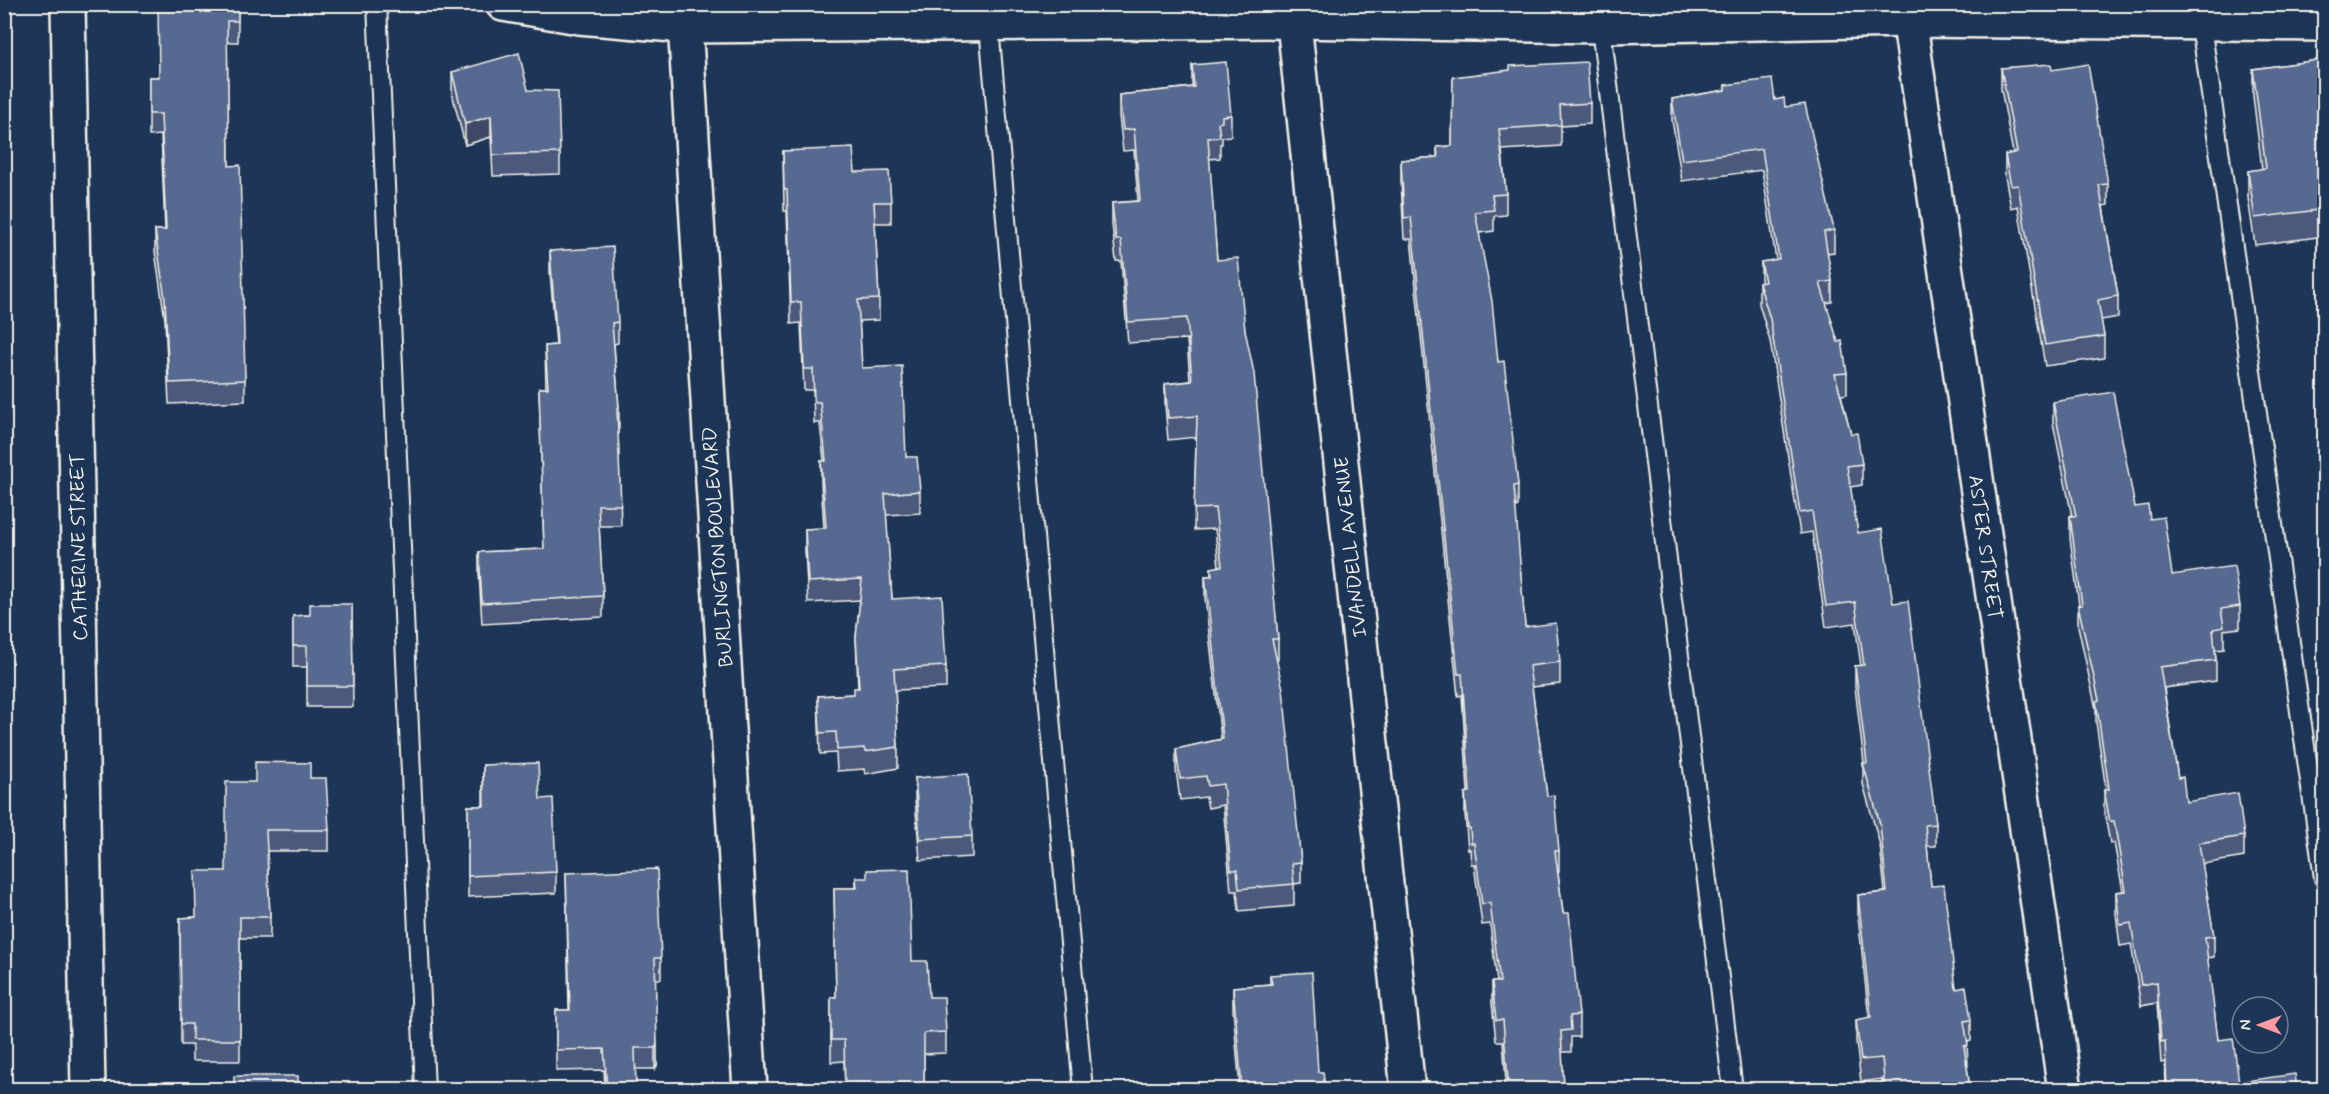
<svg xmlns="http://www.w3.org/2000/svg" width="2329" height="1094" font-family="Mynerve,sans-serif">
  <style>
    .lines { fill: none; stroke-linecap: round; stroke-linejoin: round }
    .lane-casing { stroke: #f4f1e8; stroke-width: 22 }
    .street-casing { stroke: #f4f1e8; stroke-width: 38 }
    .lane { stroke: #1d3557; stroke-width: 18 }
    .street { stroke: #1d3557; stroke-width: 33 }
    .wall { fill: #4b5a7c; stroke: #f4f1e8; stroke-width: 1.5 }
    .shaded-wall { fill: #3d4a65; stroke: #f4f1e8; stroke-width: 1.5 }
    .building { fill: #576990; stroke: #f4f1e8; stroke-width: 1.5 }
    .labels { text-anchor: middle; stroke-width: 5; stroke-linejoin: round; paint-order: stroke }
    .street-label { font-size: 20px; fill: #f4f1e8; stroke: #1d3557 }
  </style>
  <rect width="100%" height="100%" fill="#1d3557"/>
  <filter id="ink" filterUnits="userSpaceOnUse"><feTurbulence type="fractalNoise" baseFrequency=".0167" numOctaves="2"/><feDisplacementMap in="SourceGraphic" scale="12" xChannelSelector="R" yChannelSelector="G"/><feConvolveMatrix kernelMatrix="1 2 1 2 8 2 1 2 1" color-interpolation-filters="sRGB"/></filter>
  <g filter="url(#ink)">
    <g class="lines">
      <g class="lane-casing">
        <g id="lane">
          <path d="M 377,4 L 425,1090"/>
          <path d="M 987,4 L 1083,1090"/>
          <path d="M 1598,4 L 1733,1090"/>
          <path d="M 2198,4 L 2324,878"/>
        </g>
      </g>
      <g class="street-casing">
        <g id="street">
          <path d="M 68,4 L 88,1090"/>
          <path d="M 503,4 L 579,17 L 685,26 L 1294,21 L 1601,26 L 1909,20 L 2324,24"/>
          <path d="M 1292,4 L 1408,1090"/>
          <path d="M 1907,4 L 2065,1090"/>
          <path d="M 684,6 L 750,1090"/>
        </g>
      </g>
      <use href="#lane" class="lane"/>
      <use href="#street" class="street"/>
    </g>
    <g class="wall">
      <path d="M 238,4 L 238,42 L 227,42 L 229,166 L 245,380 L 245,401 L 169,404 L 165,320 L 155,251 L 155,230 L 165,230 L 161,135 L 149,136 L 149,77 L 159,77 Z"/>
      <path d="M 2325,59 L 2325,236 L 2255,245 L 2248,198 L 2248,171 L 2262,169 L 2253,96 L 2253,69 Z"/>
      <path d="M 1192,65 L 1231,115 L 1231,136 L 1222,137 L 1222,144 L 1220,144 L 1220,158 L 1209,159 L 1217,260 L 1245,330 L 1278,639 L 1278,660 L 1276,660 L 1301,862 L 1301,883 L 1294,884 L 1294,906 L 1239,911 L 1237,891 L 1231,891 L 1223,805 L 1208,808 L 1206,797 L 1180,800 L 1176,770 L 1176,749 L 1221,739 L 1205,598 L 1205,576 L 1211,576 L 1211,568 L 1219,567 L 1215,529 L 1194,530 L 1196,437 L 1168,440 L 1165,405 L 1165,384 L 1190,381 L 1187,339 L 1128,343 L 1121,261 L 1116,261 L 1112,224 L 1112,203 L 1138,201 L 1134,150 L 1123,151 L 1119,116 L 1119,95 L 1192,87 Z"/>
      <path d="M 2001,68 L 2052,70 L 2108,184 L 2108,205 L 2103,206 L 2118,296 L 2118,317 L 2101,320 L 2104,336 L 2104,358 L 2045,366 L 2018,206 L 2011,208 L 2005,176 L 2005,155 L 2013,153 L 2001,89 Z"/>
      <path d="M 452,72 L 528,90 L 560,153 L 560,174 L 493,176 L 491,137 L 465,145 L 452,93 Z"/>
      <path d="M 1453,77 L 1590,103 L 1590,124 L 1561,126 L 1561,146 L 1502,150 L 1506,194 L 1506,215 L 1494,216 L 1494,231 L 1479,233 L 1498,362 L 1518,485 L 1518,506 L 1515,507 L 1525,627 L 1560,662 L 1560,684 L 1532,687 L 1547,796 L 1559,851 L 1559,872 L 1558,872 L 1563,913 L 1579,1015 L 1579,1037 L 1571,1037 L 1571,1052 L 1562,1052 L 1564,1089 L 1504,1089 L 1504,1081 L 1506,1081 L 1503,1041 L 1496,1041 L 1492,1003 L 1492,982 L 1497,982 L 1490,924 L 1482,925 L 1474,864 L 1471,864 L 1470,849 L 1468,850 L 1465,814 L 1465,793 L 1468,792 L 1462,695 L 1458,696 L 1411,239 L 1404,239 L 1401,181 L 1401,160 L 1437,157 L 1437,147 L 1452,146 Z"/>
      <path d="M 1725,85 L 1775,100 L 1785,107 L 1834,230 L 1834,252 L 1827,253 L 1832,281 L 1832,302 L 1826,303 L 1847,373 L 1847,394 L 1841,395 L 1851,434 L 1862,464 L 1862,485 L 1850,487 L 1858,533 L 1893,603 L 1936,824 L 1936,846 L 1927,846 L 1931,886 L 1956,989 L 1971,1020 L 1971,1041 L 1967,1042 L 1968,1066 L 1967,1066 L 1970,1089 L 1883,1089 L 1882,1079 L 1861,1082 L 1856,1041 L 1856,1020 L 1869,1018 L 1858,916 L 1858,895 L 1885,892 L 1880,845 L 1863,784 L 1863,763 L 1864,763 L 1855,687 L 1855,666 L 1861,666 L 1855,623 L 1826,627 L 1812,532 L 1800,534 L 1770,341 L 1759,304 L 1759,283 L 1761,283 L 1761,262 L 1776,260 L 1762,170 L 1682,181 L 1672,120 L 1672,99 L 1725,90 Z"/>
      <path d="M 783,151 L 855,172 L 891,202 L 891,223 L 875,223 L 879,299 L 879,320 L 859,321 L 862,368 L 906,457 L 920,491 L 920,513 L 886,515 L 892,599 L 946,666 L 946,688 L 895,690 L 898,747 L 898,768 L 865,774 L 864,769 L 837,771 L 836,753 L 820,754 L 818,696 L 854,694 L 858,688 L 856,637 L 860,600 L 808,603 L 805,551 L 805,529 L 824,528 L 821,483 L 821,461 L 824,461 L 820,423 L 814,423 L 813,390 L 804,390 L 801,323 L 791,324 L 787,211 L 784,211 Z"/>
      <path d="M 550,251 L 618,322 L 618,343 L 614,344 L 619,408 L 619,429 L 618,430 L 621,526 L 599,526 L 603,596 L 603,617 L 482,624 L 479,573 L 479,552 L 544,549 L 539,388 L 546,388 L 545,346 L 556,345 L 550,272 Z"/>
      <path d="M 2053,402 L 2135,507 L 2150,519 L 2172,575 L 2240,606 L 2240,628 L 2224,630 L 2224,649 L 2215,650 L 2216,660 L 2216,681 L 2164,688 L 2178,778 L 2186,802 L 2244,836 L 2244,857 L 2202,864 L 2214,936 L 2214,957 L 2207,958 L 2218,1040 L 2239,1082 L 2297,1089 L 2166,1089 L 2165,1062 L 2161,1063 L 2157,1003 L 2141,1006 L 2131,944 L 2120,946 L 2116,913 L 2116,892 L 2123,891 L 2114,843 L 2110,843 L 2104,811 L 2104,790 L 2106,790 L 2096,722 L 2096,709 L 2078,626 L 2078,605 L 2079,605 L 2070,538 L 2070,516 L 2072,516 L 2053,423 Z"/>
      <path d="M 352,604 L 353,707 L 307,707 L 307,667 L 293,667 L 293,616 L 310,615 Z"/>
      <path d="M 483,765 L 540,799 L 556,872 L 556,893 L 468,897 L 468,806 L 483,806 Z"/>
      <path d="M 310,778 L 329,830 L 329,851 L 267,851 L 270,917 L 270,938 L 240,938 L 240,1061 L 192,1061 L 192,1045 L 181,1045 L 180,918 L 196,917 L 226,871 L 255,782 Z"/>
      <path d="M 915,778 L 972,836 L 972,857 L 920,860 L 915,799 Z"/>
      <path d="M 566,873 L 661,958 L 661,979 L 655,979 L 657,1066 L 655,1069 L 635,1069 L 636,1089 L 605,1089 L 604,1070 L 556,1071 L 556,1010 L 569,1010 Z"/>
      <path d="M 856,878 L 912,961 L 946,1032 L 946,1053 L 924,1054 L 924,1089 L 845,1089 L 844,1061 L 831,1062 L 831,997 L 836,997 L 834,888 L 856,888 Z"/>
      <path d="M 1270,975 L 1318,1072 L 1325,1089 L 1240,1089 L 1233,1009 L 1233,987 L 1270,984 Z"/>
    </g>
    <g class="shaded-wall">
      <path d="M 491,116 L 491,137 L 465,145 L 465,124 Z"/>
      <path d="M 657,1045 L 657,1066 L 655,1069 L 655,1048 Z"/>
    </g>
    <g class="building">
      <path d="M 158,4 L 238,4 L 238,21 L 227,21 L 229,166 L 240,165 L 245,380 L 169,383 L 165,299 L 155,230 L 166,230 L 161,114 L 149,114 L 149,77 L 159,77 Z"/>
      <path d="M 519,53 L 528,90 L 558,91 L 560,153 L 493,155 L 491,116 L 465,124 L 452,72 Z"/>
      <path d="M 2325,59 L 2325,209 L 2255,218 L 2248,171 L 2266,168 L 2253,69 Z"/>
      <path d="M 1226,62 L 1231,115 L 1222,116 L 1222,122 L 1218,123 L 1220,137 L 1208,138 L 1217,260 L 1238,258 L 1245,330 L 1254,373 L 1278,639 L 1272,639 L 1283,689 L 1301,862 L 1292,863 L 1294,884 L 1239,889 L 1237,870 L 1231,870 L 1223,784 L 1208,786 L 1206,776 L 1180,779 L 1176,749 L 1223,739 L 1205,576 L 1212,576 L 1211,568 L 1222,566 L 1215,508 L 1194,509 L 1197,416 L 1168,418 L 1165,384 L 1192,381 L 1187,318 L 1128,322 L 1121,240 L 1116,240 L 1112,203 L 1140,201 L 1134,129 L 1123,130 L 1119,95 L 1194,87 L 1192,65 Z"/>
      <path d="M 1587,62 L 1590,103 L 1560,105 L 1561,125 L 1499,129 L 1506,194 L 1492,195 L 1494,210 L 1475,212 L 1492,301 L 1498,362 L 1504,361 L 1518,485 L 1514,486 L 1525,627 L 1556,623 L 1560,662 L 1529,666 L 1547,796 L 1554,795 L 1559,851 L 1555,851 L 1563,913 L 1569,913 L 1579,1015 L 1570,1016 L 1571,1030 L 1561,1031 L 1564,1089 L 1504,1089 L 1504,1081 L 1508,1081 L 1503,1020 L 1496,1020 L 1492,982 L 1500,982 L 1490,903 L 1482,904 L 1474,843 L 1471,843 L 1470,828 L 1468,828 L 1465,793 L 1470,792 L 1462,674 L 1458,674 L 1411,217 L 1404,218 L 1401,160 L 1438,157 L 1437,147 L 1452,146 L 1453,77 L 1510,70 L 1510,66 Z"/>
      <path d="M 2051,64 L 2052,70 L 2088,64 L 2108,184 L 2099,185 L 2118,296 L 2098,300 L 2104,336 L 2045,345 L 2018,185 L 2011,186 L 2005,155 L 2017,152 L 2001,68 Z"/>
      <path d="M 1772,79 L 1775,100 L 1784,98 L 1785,107 L 1805,104 L 1834,230 L 1824,232 L 1832,281 L 1820,283 L 1838,342 L 1842,341 L 1847,373 L 1835,374 L 1851,434 L 1857,433 L 1862,464 L 1847,466 L 1858,533 L 1882,529 L 1893,603 L 1908,601 L 1936,824 L 1925,825 L 1931,886 L 1944,885 L 1956,989 L 1966,987 L 1971,1020 L 1964,1021 L 1968,1045 L 1964,1046 L 1970,1089 L 1885,1089 L 1882,1058 L 1861,1060 L 1856,1020 L 1871,1017 L 1858,895 L 1887,892 L 1880,824 L 1863,763 L 1867,763 L 1855,666 L 1864,665 L 1855,602 L 1826,606 L 1812,511 L 1800,513 L 1770,319 L 1759,283 L 1765,282 L 1761,262 L 1779,259 L 1762,149 L 1682,160 L 1672,99 L 1725,90 L 1725,85 Z"/>
      <path d="M 853,148 L 855,172 L 889,171 L 891,202 L 874,202 L 879,299 L 858,300 L 862,368 L 902,366 L 906,457 L 917,457 L 920,491 L 885,494 L 892,599 L 942,596 L 946,666 L 894,669 L 898,747 L 865,752 L 864,748 L 837,750 L 836,732 L 820,733 L 818,696 L 854,694 L 854,688 L 859,688 L 856,637 L 862,579 L 808,582 L 805,529 L 826,528 L 821,461 L 826,461 L 820,402 L 814,402 L 813,369 L 804,369 L 801,302 L 791,302 L 787,190 L 784,189 L 783,151 Z"/>
      <path d="M 613,247 L 618,322 L 612,323 L 619,408 L 617,408 L 621,505 L 598,505 L 603,596 L 482,603 L 479,552 L 544,549 L 539,388 L 548,388 L 545,346 L 557,345 L 550,251 Z"/>
      <path d="M 2113,392 L 2135,507 L 2148,505 L 2150,519 L 2164,517 L 2172,575 L 2234,566 L 2240,606 L 2221,609 L 2224,627 L 2213,629 L 2216,660 L 2160,667 L 2178,778 L 2183,777 L 2186,802 L 2238,793 L 2244,836 L 2199,843 L 2214,936 L 2205,937 L 2218,1040 L 2233,1038 L 2239,1082 L 2295,1074 L 2297,1089 L 2167,1089 L 2165,1041 L 2161,1042 L 2157,982 L 2141,985 L 2131,923 L 2120,925 L 2116,892 L 2126,891 L 2114,821 L 2110,822 L 2104,790 L 2109,789 L 2096,701 L 2099,700 L 2078,605 L 2082,605 L 2070,516 L 2076,516 L 2053,402 Z"/>
      <path d="M 310,604 L 352,604 L 353,686 L 307,686 L 307,646 L 293,646 L 293,616 L 310,615 Z"/>
      <path d="M 255,762 L 310,763 L 310,778 L 326,778 L 329,830 L 266,830 L 270,917 L 240,917 L 240,1040 L 192,1040 L 192,1024 L 181,1024 L 180,918 L 196,917 L 195,871 L 226,871 L 226,782 L 255,782 Z"/>
      <path d="M 538,763 L 540,799 L 553,798 L 556,872 L 468,876 L 468,806 L 484,806 L 483,765 Z"/>
      <path d="M 968,774 L 972,836 L 920,839 L 915,778 Z"/>
      <path d="M 657,869 L 661,958 L 655,958 L 657,1045 L 655,1048 L 635,1048 L 636,1089 L 607,1089 L 604,1049 L 556,1050 L 556,1010 L 570,1010 L 566,873 Z"/>
      <path d="M 909,869 L 912,961 L 927,961 L 929,997 L 944,997 L 946,1032 L 924,1033 L 924,1089 L 845,1089 L 844,1040 L 831,1040 L 831,997 L 836,997 L 834,888 L 857,888 L 856,878 L 867,878 L 867,870 Z"/>
      <path d="M 1312,972 L 1318,1072 L 1323,1072 L 1325,1089 L 1242,1089 L 1233,987 L 1272,984 L 1270,975 Z"/>
      <path d="M 234,1076 L 298,1076 L 298,1086 L 370,1084 L 370,1089 L 234,1089 Z"/>
    </g>
  </g>
  <g class="labels">
    <g class="street-label">
      <text transform="translate(78 547) rotate(-91)" y="7">CATHERINE STREET</text>
      <text transform="translate(717 547) rotate(-94)" y="7">BURLINGTON BOULEVARD</text>
      <text transform="translate(1350 547) rotate(-96)" y="7">IVANDELL AVENUE</text>
      <text transform="translate(1986 547) rotate(82)" y="7">ASTER STREET</text>
    </g>
  </g>
  <rect width="2329" height="1094" fill="none" stroke="#1d3557" stroke-width="24"/>
  <rect x="12" y="12" width="2305" height="1070" fill="none" stroke="#f4f1e8" stroke-width="2" filter="url(#ink)"/>
  <g transform="translate(2260 1025) rotate(270)"><circle r="28" fill="#1d3557" stroke="#738091" stroke-width="1.5"/>
  <path d="M0-4.5L10 22L0 15L-10 22Z" fill="#ff9aa2"/>
  <text y="-9" font-size="16" font-weight="bold" text-anchor="middle" fill="#f4f1e8">N</text>
  </g>
</svg>
